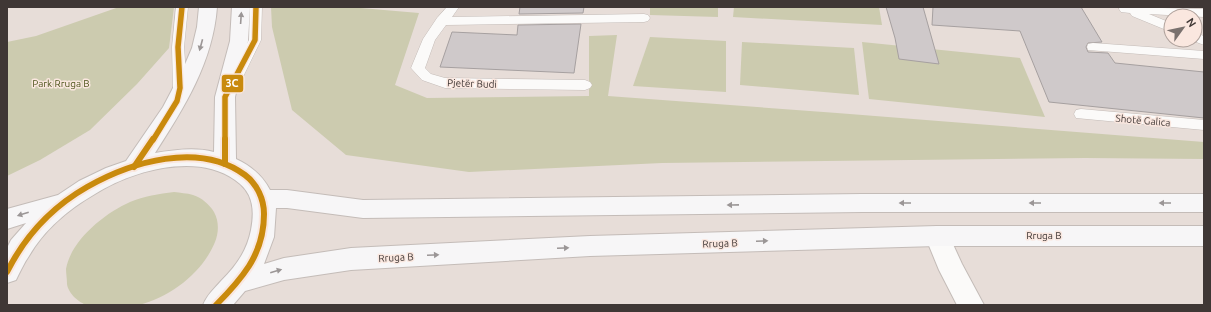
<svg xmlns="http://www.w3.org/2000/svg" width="1211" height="312" font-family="Ubuntu,sans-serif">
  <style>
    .green { fill: #cccbaf }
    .building { fill: #cfc9ca; stroke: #a6a0a0 }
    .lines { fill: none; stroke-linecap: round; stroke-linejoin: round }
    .lane-casing { stroke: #c4bcb8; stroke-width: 1 }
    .street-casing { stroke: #c4bcb8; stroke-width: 2 }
    .secondary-casing { stroke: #c4bcb8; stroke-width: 2 }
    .lane { fill: #fbfaf9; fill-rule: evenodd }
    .street { fill: #fbfaf9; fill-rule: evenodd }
    .secondary { fill: #f7f6f7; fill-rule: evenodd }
    .bus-1-far1-casing { stroke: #fae7df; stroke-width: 8 }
    .bus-1-casing { stroke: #fae7df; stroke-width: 10 }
    .bus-1-far1 { stroke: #c98a0d; stroke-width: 5.5 }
    .bus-1 { stroke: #c98a0d; stroke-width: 6 }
    .oneway { fill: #9b9696 }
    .labels { text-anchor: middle; stroke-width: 3; stroke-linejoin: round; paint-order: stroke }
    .park-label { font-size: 10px; fill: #4d541b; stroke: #fae7df }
    .street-label { font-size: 10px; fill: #3f3735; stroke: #fae7df }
    .line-badge { stroke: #fae7df; stroke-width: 1.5 }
    .badge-label { font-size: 11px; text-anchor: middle; font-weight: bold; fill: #fff }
  </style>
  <rect width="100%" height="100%" fill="#e7ddd8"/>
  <g class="green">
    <path d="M 119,7 L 174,7 L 169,48 L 137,84 L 90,130 L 40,160 L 7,176 L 7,42 L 36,36 Z"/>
    <path d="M 271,7 L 349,7 L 419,13 L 395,85 L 427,98 L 589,96 L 589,36 L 617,35 L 608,96 L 837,113 L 1204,142 L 1204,159 L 1085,158 L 662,163 L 469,172 L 346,155 L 292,110 L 272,27 Z"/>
    <path d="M 650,7 L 718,7 L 718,17 L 650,15 Z"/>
    <path d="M 734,7 L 879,7 L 882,25 L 733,17 Z"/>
    <path d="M 650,37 L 726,41 L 726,92 L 633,86 Z"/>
    <path d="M 742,42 L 854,48 L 859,95 L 740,85 Z"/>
    <path d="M 862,42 L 1020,58 L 1045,117 L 869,99 Z"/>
    <path d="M 174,192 C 180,193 187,193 193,195 C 202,198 209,204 214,212 C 219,221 219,232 215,242 C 203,272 171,297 139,305 C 126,305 99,308 87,305 C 79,303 68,293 67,284 C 67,279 66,273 66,269 C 71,240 105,213 130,202 C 144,196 159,194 174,192 Z"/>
  </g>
  <g class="building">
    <path d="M 520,7 L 584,7 L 583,13 L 519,14 Z"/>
    <path d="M 886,7 L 923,7 L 939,64 L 899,59 L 895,38 Z"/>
    <path d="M 933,7 L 1081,7 L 1102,42 L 1088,43 L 1086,47 L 1088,52 L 1108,53 L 1115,63 L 1204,72 L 1204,118 L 1049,102 L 1020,31 L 932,25 Z"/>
    <path d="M 581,24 L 574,73 L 440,67 L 452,32 L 517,35 L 518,25 Z"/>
  </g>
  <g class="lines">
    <g class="lane-casing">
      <g id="lane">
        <path d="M 176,7 L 188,7 L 184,47 L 187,88 L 183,99 L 178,101 L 173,99 L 171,96 L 173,88 L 172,47 Z"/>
        <path d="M 250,7 L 262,7 L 261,40 L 241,81 L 239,84 L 234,86 L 229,84 L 227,81 L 249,40 Z"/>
        <path d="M 447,7 L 459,7 L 452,17 L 644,14 L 648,15 L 650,18 L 648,21 L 644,22 L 446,25 L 435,40 L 425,68 L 431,74 L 445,78 L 585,80 L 590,82 L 592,85 L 590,88 L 585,90 L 445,88 L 422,80 L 411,68 L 423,39 L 437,18 Z"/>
        <path d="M 1120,7 L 1204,9 L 1204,17 L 1149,14 L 1171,23 L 1171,32 L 1132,16 L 1130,13 L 1121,12 L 1119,9 Z"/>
        <path d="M 1195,33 L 1204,36 L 1204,45 L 1191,40 L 1195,40 Z"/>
        <path d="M 1093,43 L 1204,51 L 1204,59 L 1088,50 L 1087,47 L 1088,44 Z"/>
        <path d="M 1081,109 L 1204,120 L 1204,130 L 1076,118 L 1074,114 L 1076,110 Z"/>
      </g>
    </g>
    <g class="street-casing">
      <path id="street" d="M 937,226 L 946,229 L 962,264 L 984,305 L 957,305 L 939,270 L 925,236 L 928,229 Z"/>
    </g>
    <g class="secondary-casing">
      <path id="secondary" d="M 199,7 L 217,7 C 213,62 184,108 155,153 C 174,150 195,147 214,152 L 215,97 L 230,41 L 232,7 L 250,7 L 248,41 L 235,97 L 236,159 C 251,166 262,175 270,190 L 287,190 L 363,200 L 862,194 L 1204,194 L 1204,212 L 862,212 L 363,218 L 287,208 L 276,208 L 274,237 L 264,264 L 284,258 L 351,248 L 590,236 L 937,226 L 1204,226 L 1204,246 L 937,246 L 590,256 L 351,270 L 284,280 L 245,291 L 233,305 L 203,305 C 207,295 214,289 221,281 C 236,266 247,251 251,230 C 255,209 253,192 235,180 C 196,152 132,171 95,194 C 69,209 44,230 29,256 C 24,263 20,272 16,280 L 7,283 L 7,248 L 11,240 L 26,223 L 7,229 L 7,209 L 58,195 L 79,181 L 106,168 L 126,161 L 163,107 L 183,69 L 192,48 L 197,27 Z"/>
    </g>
    <use href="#lane" class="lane"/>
    <use href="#street" class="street"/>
    <use href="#secondary" class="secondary"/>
    <g class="bus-1-far1-casing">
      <g id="bus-1-far1">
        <path d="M 153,140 L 177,101 L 180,88 L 178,47 L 182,7"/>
        <path d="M 225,140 L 225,97 L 255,40 L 256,7"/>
      </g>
    </g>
    <g class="bus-1-casing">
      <g id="bus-1">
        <path d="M 225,139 L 225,164"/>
        <path d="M 134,167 L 153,139"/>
        <path d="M 7,272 C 25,236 52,207 87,187 C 131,162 199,141 245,175 C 257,184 264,199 264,214 C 264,233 259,250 249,266 C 240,280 228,293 216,305"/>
      </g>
    </g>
    <use href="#bus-1-far1" class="bus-1-far1"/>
    <use href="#bus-1" class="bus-1"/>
  </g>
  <defs><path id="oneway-solid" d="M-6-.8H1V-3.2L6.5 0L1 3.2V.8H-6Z"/></defs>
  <g class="oneway">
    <use href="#oneway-solid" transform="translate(241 18) rotate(-86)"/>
    <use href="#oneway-solid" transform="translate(201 45) rotate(105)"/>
    <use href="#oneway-solid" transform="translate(905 203) rotate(180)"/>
    <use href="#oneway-solid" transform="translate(1035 203) rotate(180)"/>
    <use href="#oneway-solid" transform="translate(1165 203) rotate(180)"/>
    <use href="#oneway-solid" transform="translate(733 205) rotate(179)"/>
    <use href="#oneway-solid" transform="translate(23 214) rotate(163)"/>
    <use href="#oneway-solid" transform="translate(762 241) rotate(-2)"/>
    <use href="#oneway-solid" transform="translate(563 248) rotate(-3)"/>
    <use href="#oneway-solid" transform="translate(433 255) rotate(-3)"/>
    <use href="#oneway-solid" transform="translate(276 271) rotate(-16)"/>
  </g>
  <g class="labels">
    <g class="park-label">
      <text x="61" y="87">Park Rruga B</text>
    </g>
    <g class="street-label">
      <text transform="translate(472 83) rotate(2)" y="4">Pjetër Budi</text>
      <text transform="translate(1143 120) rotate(5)" y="4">Shotë Galica</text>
      <text x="1044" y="239">Rruga B</text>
      <text transform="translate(720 243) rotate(-2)" y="4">Rruga B</text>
      <text transform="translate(396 257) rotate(-3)" y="4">Rruga B</text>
    </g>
  </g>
  <rect class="line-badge" x="221" y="74" width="23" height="19" rx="4" fill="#c98a0d"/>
  <g class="badge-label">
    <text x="232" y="87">3C</text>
  </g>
  <rect width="1211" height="312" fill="none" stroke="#3f3735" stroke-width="16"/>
  <g transform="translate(1183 28) rotate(57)"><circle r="19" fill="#fae7df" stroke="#afa19b"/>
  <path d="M0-3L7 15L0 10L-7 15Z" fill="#7a716e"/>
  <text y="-6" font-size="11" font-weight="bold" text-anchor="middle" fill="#3f3735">N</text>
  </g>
</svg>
